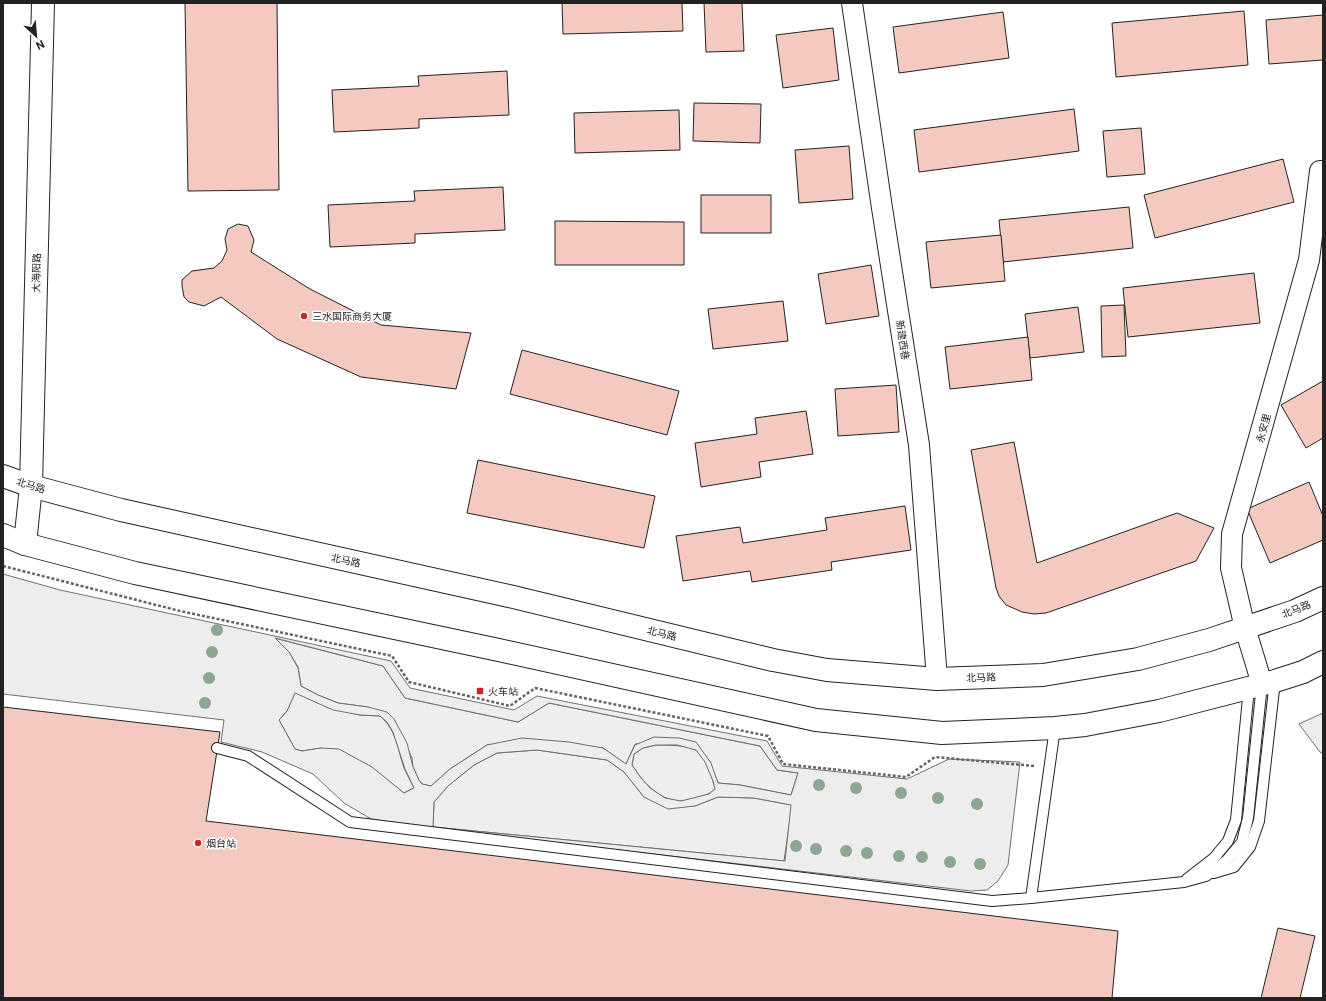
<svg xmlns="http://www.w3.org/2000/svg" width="1326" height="1001" font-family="Roboto,'Noto Sans SC',sans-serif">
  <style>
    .green { fill: #eee; stroke: #6f6f6f }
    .parking { fill: #ededed; stroke: #6f6f6f; fill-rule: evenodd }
    .building { fill: #f3c9c0; stroke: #222 }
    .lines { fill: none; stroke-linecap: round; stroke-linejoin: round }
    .service-casing { stroke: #222; stroke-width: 12 }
    .minor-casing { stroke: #222; stroke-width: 22 }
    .secondary-casing { stroke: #222; stroke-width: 24 }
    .trunk-casing { stroke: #222; stroke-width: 24 }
    .path { stroke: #646464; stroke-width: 2.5; stroke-dasharray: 3 2; stroke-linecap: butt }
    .service { stroke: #fff; stroke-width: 10 }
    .minor { stroke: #fff; stroke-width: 20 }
    .secondary { stroke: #fff; stroke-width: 22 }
    .trunk { stroke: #fff; stroke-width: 22 }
    .tree { fill: #8da692 }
    .poi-dot { fill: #c62828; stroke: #fff; stroke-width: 1.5 }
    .labels { text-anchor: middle; stroke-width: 3; stroke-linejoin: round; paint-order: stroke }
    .street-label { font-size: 10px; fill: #222; stroke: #fff }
    .poi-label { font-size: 10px; fill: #222; stroke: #fff; text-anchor: start }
  </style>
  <rect width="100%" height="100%" fill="#fff"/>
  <g class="green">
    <path d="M 274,638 L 383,666 L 405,698 L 518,722 L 549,703 L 760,746 L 777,770 L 798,773 L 791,795 L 740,785 L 718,783 L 710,763 L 696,743 L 635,744 L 626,764 L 603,748 L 487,745 L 450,769 L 431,786 L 422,784 L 419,780 L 413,767 L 412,758 L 394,719 L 368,707 L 338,703 L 318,695 L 301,686 L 298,667 L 289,652 Z"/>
    <path d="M 295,692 L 359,715 L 380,716 C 397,731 397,748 404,768 C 407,775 411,782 414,788 L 404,793 L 391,783 L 321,748 L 302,751 L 295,749 L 279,720 L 287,711 Z"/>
    <path d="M 656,745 C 666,745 688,745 696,750 C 705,756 713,779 715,789 C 708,795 701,797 692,799 C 689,800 684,801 680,801 C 658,800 643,782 632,765 L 634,754 L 643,748 Z"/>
    <path d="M 537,750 L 607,760 L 624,772 L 644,797 L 695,806 L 718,797 L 754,798 L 792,805 L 784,861 L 433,827 L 434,802 L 448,786 L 474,765 L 497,753 Z"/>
  </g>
  <g class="parking">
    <path d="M 3,574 L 60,590 L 391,661 L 410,688 L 514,710 L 537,696 L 767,741 L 782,766 L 907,779 L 949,759 L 1020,762 L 1008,865 L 998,881 L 987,890 L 971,891 L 430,828 L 371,819 L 344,803 L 313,774 L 262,752 L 221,742 L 224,720 L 3,694 ZM 275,638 L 383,666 L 405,698 L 518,722 L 549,703 L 760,746 L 777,770 L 798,773 L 791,795 L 740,785 L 718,783 L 711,763 L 696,742 L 679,738 L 654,737 L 635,745 L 626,764 L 603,748 L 569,742 L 522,738 L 487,745 L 450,769 L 431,786 L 422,784 L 419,780 L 413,767 L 407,743 L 394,719 L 387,712 L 368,707 L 338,703 L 318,695 L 301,686 L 298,668 L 289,652 ZM 295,693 L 333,710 L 360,715 L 380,716 L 387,722 L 393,732 L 405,769 L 414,788 L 404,793 L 372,767 L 339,749 L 321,748 L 302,751 L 295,749 L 279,720 L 287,711 ZM 656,745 L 677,745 L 696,750 L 705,762 L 713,781 L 715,789 L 709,794 L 681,801 L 665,798 L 650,788 L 641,778 L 632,765 L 634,754 L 643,748 ZM 537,750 L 607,760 L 624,772 L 644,797 L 668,809 L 695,806 L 718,797 L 754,798 L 791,805 L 785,861 L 433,827 L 434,802 L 448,786 L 474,765 L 497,753 Z"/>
    <path d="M 1323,713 L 1323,754 L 1320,752 L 1299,724 Z"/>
  </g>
  <g class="building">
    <path d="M 185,3 L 277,3 L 279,190 L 188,191 Z"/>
    <path d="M 562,3 L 682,3 L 683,31 L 563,34 Z"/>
    <path d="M 704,3 L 742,3 L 744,51 L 706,52 Z"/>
    <path d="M 1244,11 L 1248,65 L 1116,77 L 1112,23 Z"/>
    <path d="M 1003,12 L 1009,58 L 899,73 L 893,27 Z"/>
    <path d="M 1323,15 L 1323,60 L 1269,64 L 1266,20 Z"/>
    <path d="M 833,28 L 839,80 L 783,88 L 776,35 Z"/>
    <path d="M 507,71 L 509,115 L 419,119 L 419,128 L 334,132 L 332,90 L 419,86 L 418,76 Z"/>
    <path d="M 694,103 L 761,104 L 760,143 L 693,141 Z"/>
    <path d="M 1074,109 L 1079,151 L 919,172 L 914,130 Z"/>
    <path d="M 679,110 L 680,150 L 575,153 L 574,113 Z"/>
    <path d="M 1141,128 L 1145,174 L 1107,177 L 1103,131 Z"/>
    <path d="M 849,146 L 853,199 L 799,203 L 795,150 Z"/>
    <path d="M 1283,159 L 1294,202 L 1155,238 L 1144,195 Z"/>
    <path d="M 503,187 L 505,230 L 415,234 L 415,243 L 330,247 L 328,205 L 415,201 L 414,191 Z"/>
    <rect x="701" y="195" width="70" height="38"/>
    <path d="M 1129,207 L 1133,248 L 1003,262 L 999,220 Z"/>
    <path d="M 555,221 L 684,222 L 684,265 L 555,265 Z"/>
    <path d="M 238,224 L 248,226 L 254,240 L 251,252 L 310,289 L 381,325 L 471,333 L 456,389 L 361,377 L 277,339 L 221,297 L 204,306 L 189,302 L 184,297 L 182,286 L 182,280 L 192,271 L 214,268 L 222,261 L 227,250 L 225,239 L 228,229 Z"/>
    <path d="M 1001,235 L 1005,281 L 931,288 L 926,242 Z"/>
    <path d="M 871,265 L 879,316 L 826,324 L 818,274 Z"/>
    <path d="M 1254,273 L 1260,323 L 1128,337 L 1123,288 Z"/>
    <path d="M 783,301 L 788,341 L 713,349 L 708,309 Z"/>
    <path d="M 1124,305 L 1126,356 L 1102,357 L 1101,306 Z"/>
    <path d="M 1078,307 L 1084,352 L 1030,358 L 1025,314 Z"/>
    <path d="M 1028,337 L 1032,380 L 950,389 L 945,347 Z"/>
    <path d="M 522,350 L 679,391 L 667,435 L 510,394 Z"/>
    <path d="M 1323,381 L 1323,438 L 1306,448 L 1281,405 Z"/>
    <path d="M 896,385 L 899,432 L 838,436 L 835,389 Z"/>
    <path d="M 806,411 L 813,454 L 759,462 L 761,477 L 701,487 L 695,443 L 757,434 L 755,418 Z"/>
    <path d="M 1014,442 L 1037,563 L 1177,513 L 1214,528 L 1196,561 L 1046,613 L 1034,614 L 1022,612 L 1013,608 L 1006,605 L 999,596 L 996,588 L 971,450 Z"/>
    <path d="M 478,460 L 655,496 L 644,548 L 467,513 Z"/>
    <path d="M 1309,482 L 1323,516 L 1323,540 L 1270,563 L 1247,509 Z"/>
    <path d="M 905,506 L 911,550 L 831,562 L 832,570 L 752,582 L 750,571 L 683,581 L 676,536 L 740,527 L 743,543 L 827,530 L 825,518 Z"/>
    <path d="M 3,707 L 220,732 L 206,821 L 1118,931 L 1112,998 L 3,998 Z"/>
    <path d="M 1278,928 L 1315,936 L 1300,998 L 1261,998 Z"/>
  </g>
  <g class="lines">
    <g class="service-casing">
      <g id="service">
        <path d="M 217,748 L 248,756 L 350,822 L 992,901 L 1031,898 L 1184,882 L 1206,876 L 1227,860 L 1242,842 L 1248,818 L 1262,684"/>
        <path d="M 1214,873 L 1234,867 L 1250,847 L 1259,821 L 1275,681"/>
        <path d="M 1187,879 L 1214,858 L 1228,841 L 1236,820 L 1249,688"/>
        <path d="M 1031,898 L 1055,728"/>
      </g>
    </g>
    <g class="minor-casing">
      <g id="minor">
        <path d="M 852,3 L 882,208 L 919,445 L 937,679"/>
        <path d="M 1262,684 L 1245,628 L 1231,568 L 1232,534 L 1309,260 L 1320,171"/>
      </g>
    </g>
    <g class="secondary-casing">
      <g id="secondary">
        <path d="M 3,476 L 31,486 L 121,510 L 509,596 L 773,660 L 827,670 L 937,679 L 1043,675 L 1138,659 L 1209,640 L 1295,611 L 1323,598"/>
        <path d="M 3,535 L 25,544 L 135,573 L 494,649 L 816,720 L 942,733 L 1055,728 L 1085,725 L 1159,711 L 1275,681 L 1303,672 L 1323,662"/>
      </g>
    </g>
    <g class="trunk-casing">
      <path id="trunk" d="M 25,544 L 31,486 L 43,3"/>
    </g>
    <path class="path" d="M 3,566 L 180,611 L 392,656 L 409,682 L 510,706 L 535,688 L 768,736 L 783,764 L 906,777 L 935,757 L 1034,766"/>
    <use href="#service" class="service"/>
    <use href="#minor" class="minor"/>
    <use href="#secondary" class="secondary"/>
    <use href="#trunk" class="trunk"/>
  </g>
  <g class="tree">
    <circle cx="217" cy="630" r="6"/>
    <circle cx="212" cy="652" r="6"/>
    <circle cx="209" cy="678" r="6"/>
    <circle cx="205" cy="703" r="6"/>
    <circle cx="819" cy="785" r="6"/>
    <circle cx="856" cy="788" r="6"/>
    <circle cx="901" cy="793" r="6"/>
    <circle cx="938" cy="798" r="6"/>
    <circle cx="977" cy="804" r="6"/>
    <circle cx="796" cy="846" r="6"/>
    <circle cx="816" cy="849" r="6"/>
    <circle cx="846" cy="851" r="6"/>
    <circle cx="867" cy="853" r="6"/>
    <circle cx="899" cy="856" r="6"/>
    <circle cx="922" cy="857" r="6"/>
    <circle cx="950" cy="862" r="6"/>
    <circle cx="980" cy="864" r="6"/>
  </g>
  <g class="poi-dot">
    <circle cx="304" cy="316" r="4"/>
    <rect x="476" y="687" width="8" height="8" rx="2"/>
    <circle cx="198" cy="843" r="4"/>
  </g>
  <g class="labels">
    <g class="street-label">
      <text transform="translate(36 273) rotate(-89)" y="4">大海阳路</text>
      <text transform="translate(903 340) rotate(81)" y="4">新建西巷</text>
      <text transform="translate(1263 428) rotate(-75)" y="4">永安里</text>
      <text transform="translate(31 485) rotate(17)" y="4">北马路</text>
      <text transform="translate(346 560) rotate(12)" y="4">北马路</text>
      <text transform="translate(1296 609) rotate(-22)" y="4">北马路</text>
      <text transform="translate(662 633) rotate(14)" y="4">北马路</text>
      <text transform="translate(981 677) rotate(-2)" y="4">北马路</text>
    </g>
    <g class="poi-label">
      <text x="312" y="320">三水国际商务大厦</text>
      <text x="488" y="695">火车站</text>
      <text x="206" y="847">烟台站</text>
    </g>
  </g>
  <rect width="1326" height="1001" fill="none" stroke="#222222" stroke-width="8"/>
  <g transform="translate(36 36) rotate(154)" stroke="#ffffff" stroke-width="3" paint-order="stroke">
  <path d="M0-3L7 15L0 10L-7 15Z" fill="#222222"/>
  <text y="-6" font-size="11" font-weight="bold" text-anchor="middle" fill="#222222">N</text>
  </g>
</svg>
